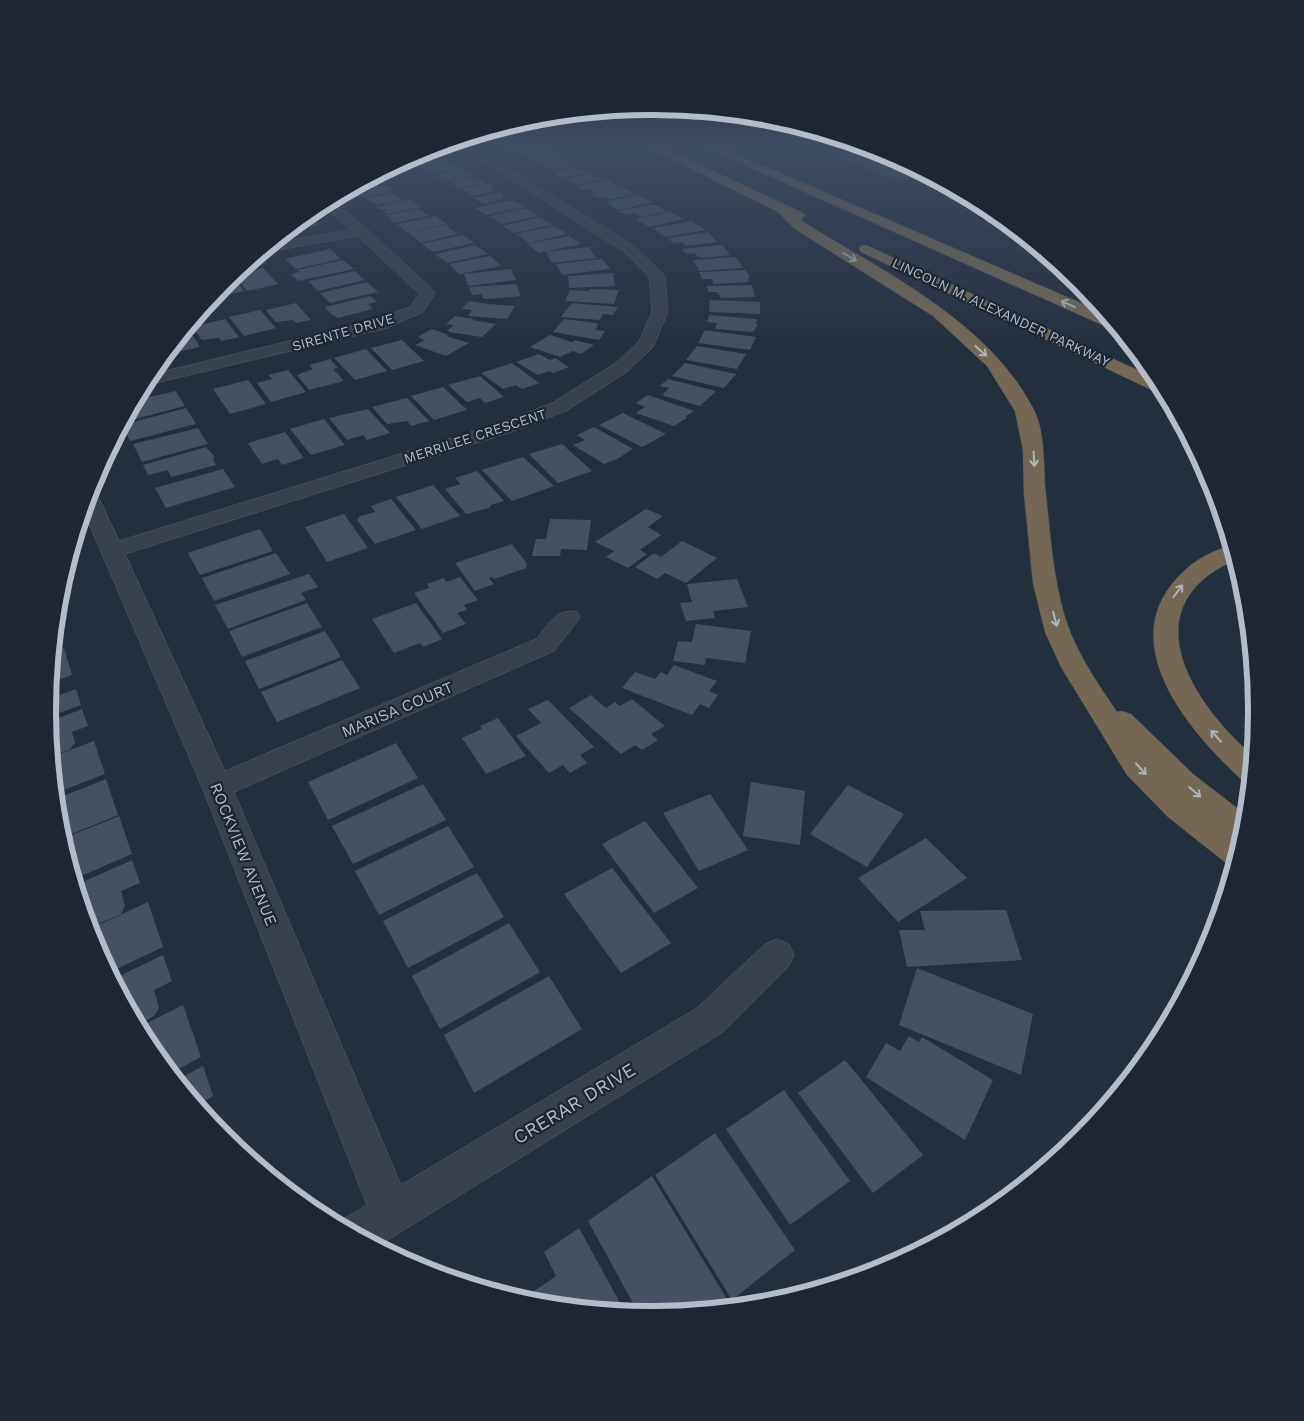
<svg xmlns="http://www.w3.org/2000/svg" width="1304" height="1421" font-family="'Work Sans',sans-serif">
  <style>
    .building { fill: #455162 }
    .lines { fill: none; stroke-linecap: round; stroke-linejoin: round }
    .minor-casing { stroke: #565f6c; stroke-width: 1 }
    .motorway-casing { stroke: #434c59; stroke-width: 1 }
    .minor { fill: #38414e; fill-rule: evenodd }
    .motorway { fill: #746855; fill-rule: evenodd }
    .oneway { stroke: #aeb4bd }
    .labels { text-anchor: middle; stroke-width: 4.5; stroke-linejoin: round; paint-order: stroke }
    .far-street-label { font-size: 14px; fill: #b4bcc9; stroke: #1d2633 }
    .street-label { font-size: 16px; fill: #b4bcc9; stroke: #1d2633 }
    .near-street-label { font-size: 19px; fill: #b4bcc9; stroke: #1d2633 }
    .rim { fill: none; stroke: #b4bcc9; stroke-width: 6 }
  </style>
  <rect width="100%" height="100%" fill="#242f3e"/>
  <g class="building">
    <path d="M 505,146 L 524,146 L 524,149 L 544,146 L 552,151 L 522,157 Z"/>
    <path d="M 431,149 L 439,154 L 410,158 L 421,152 Z"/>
    <path d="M 845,150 L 911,176 L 914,178 L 898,181 L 830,154 Z"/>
    <path d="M 554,152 L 564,157 L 536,163 L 528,157 Z"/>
    <path d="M 441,155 L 448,161 L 425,166 L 416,160 Z"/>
    <path d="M 568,159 L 578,164 L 551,170 L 538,164 Z"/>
    <path d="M 450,163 L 463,168 L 436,173 L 425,170 L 428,169 L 426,167 Z"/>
    <path d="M 575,167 L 586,173 L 562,178 L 552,172 Z"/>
    <path d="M 464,169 L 468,172 L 466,173 L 471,172 L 476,175 L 444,182 L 434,175 Z"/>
    <path d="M 592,173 L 603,179 L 575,185 L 564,179 Z"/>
    <path d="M 373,177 L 377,177 L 386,183 L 354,188 Z"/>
    <path d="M 473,177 L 487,183 L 459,188 L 449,182 Z"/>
    <path d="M 608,180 L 621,187 L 595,192 L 590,189 L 583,190 L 576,186 Z"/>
    <path d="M 488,184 L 495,188 L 491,189 L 495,191 L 471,196 L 461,189 Z"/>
    <path d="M 385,185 L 395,188 L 389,189 L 392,192 L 363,197 L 357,193 L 362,192 L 359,189 Z"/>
    <path d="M 622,187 L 635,194 L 612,199 L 603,196 L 597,198 L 590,194 Z"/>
    <path d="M 500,192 L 507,196 L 500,198 L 502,199 L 496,200 L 498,201 L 485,204 L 474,198 Z"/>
    <path d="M 394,193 L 403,200 L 377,205 L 365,198 Z"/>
    <path d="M 948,193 L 961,194 L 976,201 L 949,200 Z"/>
    <path d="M 639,195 L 652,202 L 618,210 L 605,202 Z"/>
    <path d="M 411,199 L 421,207 L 387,214 L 383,211 L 387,210 L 385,209 L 380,210 L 376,207 Z"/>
    <path d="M 513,200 L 525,207 L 486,215 L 475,208 Z"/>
    <path d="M 653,204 L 667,211 L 640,217 L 634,213 L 627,215 L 619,211 Z"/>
    <path d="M 980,204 L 991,210 L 975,212 L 966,205 Z"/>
    <path d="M 526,208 L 538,216 L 501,224 L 489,216 Z"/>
    <path d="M 419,209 L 429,216 L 394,223 L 387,215 Z"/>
    <path d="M 670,212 L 684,219 L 649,227 L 636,219 Z"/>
    <path d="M 308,215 L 319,225 L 295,230 L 293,227 Z"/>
    <path d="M 436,216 L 447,224 L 407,233 L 397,224 Z"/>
    <path d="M 998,216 L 1009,225 L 1005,227 L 985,221 Z"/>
    <path d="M 540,217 L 552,225 L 514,233 L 503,226 Z"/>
    <path d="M 692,221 L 705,230 L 665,237 L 653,228 Z"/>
    <path d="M 446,225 L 458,234 L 421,243 L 409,233 Z"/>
    <path d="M 554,226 L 567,234 L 529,243 L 516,234 Z"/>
    <path d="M 708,232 L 717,242 L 686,246 L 682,242 L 673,243 L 668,238 Z"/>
    <path d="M 463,235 L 474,243 L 433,252 L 422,244 Z"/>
    <path d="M 569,236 L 581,244 L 539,253 L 527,244 Z"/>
    <path d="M 475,245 L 488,254 L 447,263 L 435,254 Z"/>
    <path d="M 722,245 L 730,255 L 701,258 L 693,253 L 686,254 L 682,249 Z"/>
    <path d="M 589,247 L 596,258 L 552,263 L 546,252 Z"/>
    <path d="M 330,249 L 341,259 L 296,269 L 285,259 Z"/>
    <path d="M 490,256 L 501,266 L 459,274 L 449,264 Z"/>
    <path d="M 736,257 L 743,268 L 699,271 L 693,260 Z"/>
    <path d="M 602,259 L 610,269 L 562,275 L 556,264 Z"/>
    <path d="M 343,260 L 354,269 L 298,281 L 291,274 L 300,272 L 297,270 Z"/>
    <path d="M 263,268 L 278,284 L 247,291 L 234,275 Z"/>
    <path d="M 511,269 L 516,280 L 468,286 L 464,274 Z"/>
    <path d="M 746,270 L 750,277 L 748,279 L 749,282 L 714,284 L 712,279 L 702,279 L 699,272 Z"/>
    <path d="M 355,271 L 365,280 L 318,291 L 308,281 Z"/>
    <path d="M 613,273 L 615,286 L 569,288 L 568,276 Z"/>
    <path d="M 232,277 L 244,291 L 212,298 L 225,283 Z"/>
    <path d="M 367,282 L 378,292 L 330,303 L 320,293 Z"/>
    <path d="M 516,284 L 521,296 L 487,299 L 483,298 L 482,294 L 472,295 L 469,287 Z"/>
    <path d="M 752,285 L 755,297 L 721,298 L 717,292 L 708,292 L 707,286 Z"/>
    <path d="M 590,289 L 619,290 L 614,304 L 565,301 L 570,290 L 589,291 Z"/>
    <path d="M 370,296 L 377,302 L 368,304 L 373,309 L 365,311 L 338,318 L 331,314 L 325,307 Z"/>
    <path d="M 710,300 L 760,302 L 760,314 L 709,312 Z"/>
    <path d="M 469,301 L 488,304 L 515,306 L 507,319 L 468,316 L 472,310 L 462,309 Z"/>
    <path d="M 296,303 L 311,320 L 296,323 L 293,320 L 276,322 L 266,310 Z"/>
    <path d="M 572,303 L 618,307 L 613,315 L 603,314 L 600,320 L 561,317 Z"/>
    <path d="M 260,310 L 276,328 L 244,336 L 229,317 Z"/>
    <path d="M 709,315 L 757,319 L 756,323 L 758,325 L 753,332 L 715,329 L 717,323 L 707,322 Z"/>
    <path d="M 455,316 L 474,319 L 472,320 L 496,324 L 482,337 L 449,332 L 448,330 L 454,325 L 446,324 Z"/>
    <path d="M 225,319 L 239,337 L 222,341 L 219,338 L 202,340 L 192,327 Z"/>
    <path d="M 564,319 L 596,323 L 598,325 L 595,330 L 605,331 L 599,340 L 553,332 Z"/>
    <path d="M 188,328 L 200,347 L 181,351 L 178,347 L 171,349 Z"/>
    <path d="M 432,329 L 449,335 L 446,336 L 469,343 L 446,356 L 415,345 L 425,340 L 417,337 Z"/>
    <path d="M 705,330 L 756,337 L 750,350 L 698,343 Z"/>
    <path d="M 550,335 L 572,342 L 575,340 L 594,345 L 581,354 L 573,351 L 560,357 L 530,347 Z"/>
    <path d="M 402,340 L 424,361 L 392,370 L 371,348 Z"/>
    <path d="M 697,346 L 746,354 L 737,369 L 686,360 Z"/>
    <path d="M 366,349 L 387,371 L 355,380 L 334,358 Z"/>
    <path d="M 539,354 L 550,360 L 555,358 L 569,367 L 553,373 L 549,371 L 538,375 L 516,362 Z"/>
    <path d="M 330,359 L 338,368 L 333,369 L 344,381 L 309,390 L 297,375 L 313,369 L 309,365 Z"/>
    <path d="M 512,363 L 539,383 L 522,389 L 516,385 L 503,389 L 481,373 Z"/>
    <path d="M 685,363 L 736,374 L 724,388 L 672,376 Z"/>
    <path d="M 288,370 L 306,392 L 271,402 L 257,383 L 272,379 L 268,375 Z"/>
    <path d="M 480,376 L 504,397 L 485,403 L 480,398 L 467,402 L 448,385 Z"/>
    <path d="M 668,379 L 716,391 L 700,406 L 664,396 L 663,394 L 669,388 L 660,386 Z"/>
    <path d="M 248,380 L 266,404 L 230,414 L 213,389 Z"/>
    <path d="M 443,387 L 467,410 L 434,420 L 411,396 Z"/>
    <path d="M 176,391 L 185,406 L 124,422 L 136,400 Z"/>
    <path d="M 648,395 L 694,411 L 686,416 L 687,418 L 674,426 L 636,413 L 645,407 L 636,403 Z"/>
    <path d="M 407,398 L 429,421 L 411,426 L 407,421 L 387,424 L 372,407 Z"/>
    <path d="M 186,408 L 196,424 L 130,441 L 122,425 Z"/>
    <path d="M 368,409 L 390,433 L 367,440 L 363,435 L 347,440 L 329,418 Z"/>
    <path d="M 623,413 L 666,434 L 642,447 L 599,425 Z"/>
    <path d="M 324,419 L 345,445 L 311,455 L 290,429 Z"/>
    <path d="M 594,427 L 633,449 L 617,459 L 604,464 L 573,445 L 585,440 L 577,435 Z"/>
    <path d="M 198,428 L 208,444 L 142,462 L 133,444 Z"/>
    <path d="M 285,432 L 304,458 L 282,465 L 278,459 L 262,464 L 248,443 Z"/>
    <path d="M 562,444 L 592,471 L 558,483 L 529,454 Z"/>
    <path d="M 206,447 L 215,457 L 213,459 L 216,465 L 171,477 L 168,470 L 148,475 L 143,465 Z"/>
    <path d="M 523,457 L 554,486 L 512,501 L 482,470 Z"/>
    <path d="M 223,469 L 235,487 L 166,508 L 155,488 Z"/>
    <path d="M 477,471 L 504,501 L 491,505 L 489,508 L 466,514 L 445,489 L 461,484 L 455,478 Z"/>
    <path d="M 433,485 L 460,516 L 422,529 L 396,497 Z"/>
    <path d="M 391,499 L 416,530 L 375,544 L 357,520 L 360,516 L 375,512 L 371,506 Z"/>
    <path d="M 646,509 L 663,516 L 648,527 L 661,535 L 640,550 L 647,554 L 628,568 L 606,557 L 614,551 L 595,542 Z"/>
    <path d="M 344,514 L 368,548 L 327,562 L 305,527 Z"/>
    <path d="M 550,519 L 591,520 L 587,550 L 561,549 L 560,556 L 532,556 L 536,539 L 546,539 Z"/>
    <path d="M 260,529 L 273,551 L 200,575 L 188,553 Z"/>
    <path d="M 682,541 L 717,558 L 686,583 L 665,573 L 657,579 L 635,567 L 654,553 L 661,557 Z"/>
    <path d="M 512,544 L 528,565 L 525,566 L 527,568 L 494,579 L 492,577 L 489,578 L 494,584 L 475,591 L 455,563 Z"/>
    <path d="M 276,553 L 290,574 L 214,601 L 202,578 Z"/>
    <path d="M 309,574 L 318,587 L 301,593 L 306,600 L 228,629 L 215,605 Z"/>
    <path d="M 460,577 L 478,600 L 464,605 L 467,610 L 457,613 L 466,624 L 443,633 L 414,593 L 429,588 L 427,584 L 444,578 L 446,582 Z"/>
    <path d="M 737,579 L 748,607 L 713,611 L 715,618 L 686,621 L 680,603 L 692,602 L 687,584 Z"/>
    <path d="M 307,603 L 322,627 L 242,657 L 229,631 Z"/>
    <path d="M 416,603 L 442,639 L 423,647 L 420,643 L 394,653 L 372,619 Z"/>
    <path d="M 696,624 L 751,631 L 745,663 L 706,658 L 705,665 L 673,661 L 678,641 L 692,642 Z"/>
    <path d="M 56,626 L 62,644 L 54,647 Z"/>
    <path d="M 325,631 L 341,657 L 259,689 L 245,661 Z"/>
    <path d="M 64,648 L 72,675 L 50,683 L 53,651 Z"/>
    <path d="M 342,660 L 360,688 L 277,722 L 261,692 Z"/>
    <path d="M 674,665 L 717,681 L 709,691 L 718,695 L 709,708 L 700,704 L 692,715 L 622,688 L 635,672 L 655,679 L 661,672 L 667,675 Z"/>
    <path d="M 50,684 L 56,684 L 59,695 L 76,689 L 81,705 L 48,717 Z"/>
    <path d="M 591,695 L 606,708 L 615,702 L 620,706 L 632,699 L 665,726 L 651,734 L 658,740 L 642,750 L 635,745 L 621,754 L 569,708 Z"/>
    <path d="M 548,700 L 594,747 L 580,755 L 587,763 L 570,773 L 563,765 L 549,773 L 516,736 L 541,723 L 528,709 Z"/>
    <path d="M 82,709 L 88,726 L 72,732 L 75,743 L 69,750 L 52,756 L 49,722 Z"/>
    <path d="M 498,718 L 526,756 L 486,774 L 462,738 L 482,729 L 480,726 Z"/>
    <path d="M 94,741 L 105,774 L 56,793 L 52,757 Z"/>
    <path d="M 396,743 L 418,778 L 328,820 L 308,782 Z"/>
    <path d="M 106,779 L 118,815 L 62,838 L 56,799 Z"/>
    <path d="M 751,782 L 805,791 L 800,845 L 743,836 Z"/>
    <path d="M 423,784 L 446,820 L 353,864 L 332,826 Z"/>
    <path d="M 848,785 L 904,814 L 867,867 L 810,834 Z"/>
    <path d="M 710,794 L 748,850 L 699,871 L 663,813 Z"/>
    <path d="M 119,816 L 132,854 L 74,879 L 62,839 Z"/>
    <path d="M 645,821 L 698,888 L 654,913 L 602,844 Z"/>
    <path d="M 448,826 L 474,867 L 379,915 L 355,871 Z"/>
    <path d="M 926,838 L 967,878 L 898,922 L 858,878 Z"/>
    <path d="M 132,860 L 140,883 L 121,891 L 125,906 L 121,914 L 89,928 L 76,885 Z"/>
    <path d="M 612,868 L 671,943 L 621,973 L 564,894 Z"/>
    <path d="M 477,873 L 504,917 L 408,968 L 383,921 Z"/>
    <path d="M 148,902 L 163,947 L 110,972 L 93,942 L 90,929 Z"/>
    <path d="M 1006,910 L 1022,960 L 907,967 L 899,930 L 925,930 L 920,911 Z"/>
    <path d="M 509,923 L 540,972 L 440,1029 L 412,976 Z"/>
    <path d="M 163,955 L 172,981 L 154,990 L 159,1008 L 154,1016 L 138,1025 L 113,979 Z"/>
    <path d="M 917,968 L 1033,1014 L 1021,1075 L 899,1025 Z"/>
    <path d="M 549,976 L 582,1029 L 474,1093 L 444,1035 Z"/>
    <path d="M 183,1005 L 201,1057 L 171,1073 L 149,1046 L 139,1027 Z"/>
    <path d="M 909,1036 L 919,1042 L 922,1037 L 993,1080 L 965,1140 L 866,1077 L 886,1043 L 900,1051 Z"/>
    <path d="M 845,1060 L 923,1155 L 873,1193 L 798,1093 Z"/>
    <path d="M 203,1066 L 213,1096 L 197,1105 L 177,1080 Z"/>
    <path d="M 784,1090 L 850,1181 L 790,1225 L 726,1129 Z"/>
    <path d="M 715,1133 L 795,1250 L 732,1300 L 655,1175 Z"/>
    <path d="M 652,1176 L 730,1304 L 724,1308 L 652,1315 L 639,1314 L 588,1221 Z"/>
    <path d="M 579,1228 L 625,1312 L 528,1302 L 530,1294 L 556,1276 L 544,1252 Z"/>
  </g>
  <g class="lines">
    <g class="minor-casing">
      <g id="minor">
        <path d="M 459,146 L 473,146 L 634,246 L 665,276 L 668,312 L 653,347 L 628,371 L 566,411 L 511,432 L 125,554 L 225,771 L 536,639 C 548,625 557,607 577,612 L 580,618 L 554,651 L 234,792 L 401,1185 L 697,1008 L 765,944 L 777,939 L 789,944 L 794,955 L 789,966 L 723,1032 L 378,1246 L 340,1226 L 342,1220 L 367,1205 L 202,787 L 84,512 L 90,491 L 96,492 L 119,541 L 497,424 L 552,403 L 616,363 L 639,341 L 652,312 L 649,277 L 624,252 Z"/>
        <path d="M 331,200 L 366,228 L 433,290 L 435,293 L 423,312 L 387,328 L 143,386 L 149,375 L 375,320 L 411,306 L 419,294 L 358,236 L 261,253 L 272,244 L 350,229 L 321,205 Z"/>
      </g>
    </g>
    <g class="motorway-casing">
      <g id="motorway">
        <path d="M 645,146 L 660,146 L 803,213 L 805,216 L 801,219 L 805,223 C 886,273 989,322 1034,410 C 1046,434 1043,470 1046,496 C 1051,541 1054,591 1071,634 C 1083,662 1100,687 1117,712 L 1121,711 L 1131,714 L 1193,774 L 1246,815 L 1245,829 L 1234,866 L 1226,863 L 1168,817 L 1127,775 L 1061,667 L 1045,632 L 1033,583 L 1024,494 L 1023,450 L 1015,411 L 987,366 L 933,316 L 795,229 L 778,212 Z"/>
        <path d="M 702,146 L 718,146 L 1104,313 L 1116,327 L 1107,327 Z"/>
        <path d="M 866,245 L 1157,379 L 1164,393 L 1156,392 L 861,252 L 859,249 L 861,246 Z"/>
        <path d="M 1231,546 L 1235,560 C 1131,606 1190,701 1252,755 L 1249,782 L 1241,779 C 1192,734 1119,650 1172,584 C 1187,565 1206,552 1231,546 Z"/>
      </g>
    </g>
    <use href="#minor" class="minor"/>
    <use href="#motorway" class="motorway"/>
  </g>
  <defs><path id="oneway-shaft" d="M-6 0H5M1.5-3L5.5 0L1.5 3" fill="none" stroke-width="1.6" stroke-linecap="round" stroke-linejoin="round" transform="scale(1.25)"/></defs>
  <g class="oneway">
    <use href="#oneway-shaft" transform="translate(850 257) rotate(31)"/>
    <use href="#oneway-shaft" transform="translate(1068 304) rotate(-156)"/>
    <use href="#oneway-shaft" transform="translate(981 351) rotate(42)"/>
    <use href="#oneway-shaft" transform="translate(1034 459) rotate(87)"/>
    <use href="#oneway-shaft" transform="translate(1178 591) rotate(-53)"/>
    <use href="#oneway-shaft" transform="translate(1055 619) rotate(75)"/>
    <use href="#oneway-shaft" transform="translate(1216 736) rotate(-132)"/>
    <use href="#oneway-shaft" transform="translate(1141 769) rotate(48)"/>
    <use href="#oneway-shaft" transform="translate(1195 792) rotate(40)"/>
  </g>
  <linearGradient id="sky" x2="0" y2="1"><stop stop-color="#141a22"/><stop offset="0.42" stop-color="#3f4d63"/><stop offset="1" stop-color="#3f4d63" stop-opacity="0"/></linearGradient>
  <rect width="1304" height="345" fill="url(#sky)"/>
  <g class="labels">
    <g class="far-street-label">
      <text transform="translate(1001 312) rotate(25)" y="5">LINCOLN M. ALEXANDER PARKWAY</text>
      <text transform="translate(343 332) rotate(-16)" y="5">SIRENTE DRIVE</text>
      <text transform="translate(475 436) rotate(-18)" y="5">MERRILEE CRESCENT</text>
    </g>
    <g class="street-label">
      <text transform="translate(397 709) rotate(-23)" y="6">MARISA COURT</text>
      <text transform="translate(244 854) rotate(68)" y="6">ROCKVIEW AVENUE</text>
    </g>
    <g class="near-street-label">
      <text transform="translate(574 1103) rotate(-31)" y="7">CRERAR DRIVE</text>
    </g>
  </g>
  <path d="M0 0H1304V1421H0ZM651 115H653A595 595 0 0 1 1248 710V711A595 595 0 0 1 653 1306H651A595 595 0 0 1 56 711V710A595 595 0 0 1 651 115Z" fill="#1d2633" fill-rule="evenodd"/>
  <path class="rim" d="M651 115H653A595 595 0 0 1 1248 710V711A595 595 0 0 1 653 1306H651A595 595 0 0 1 56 711V710A595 595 0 0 1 651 115Z"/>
</svg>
